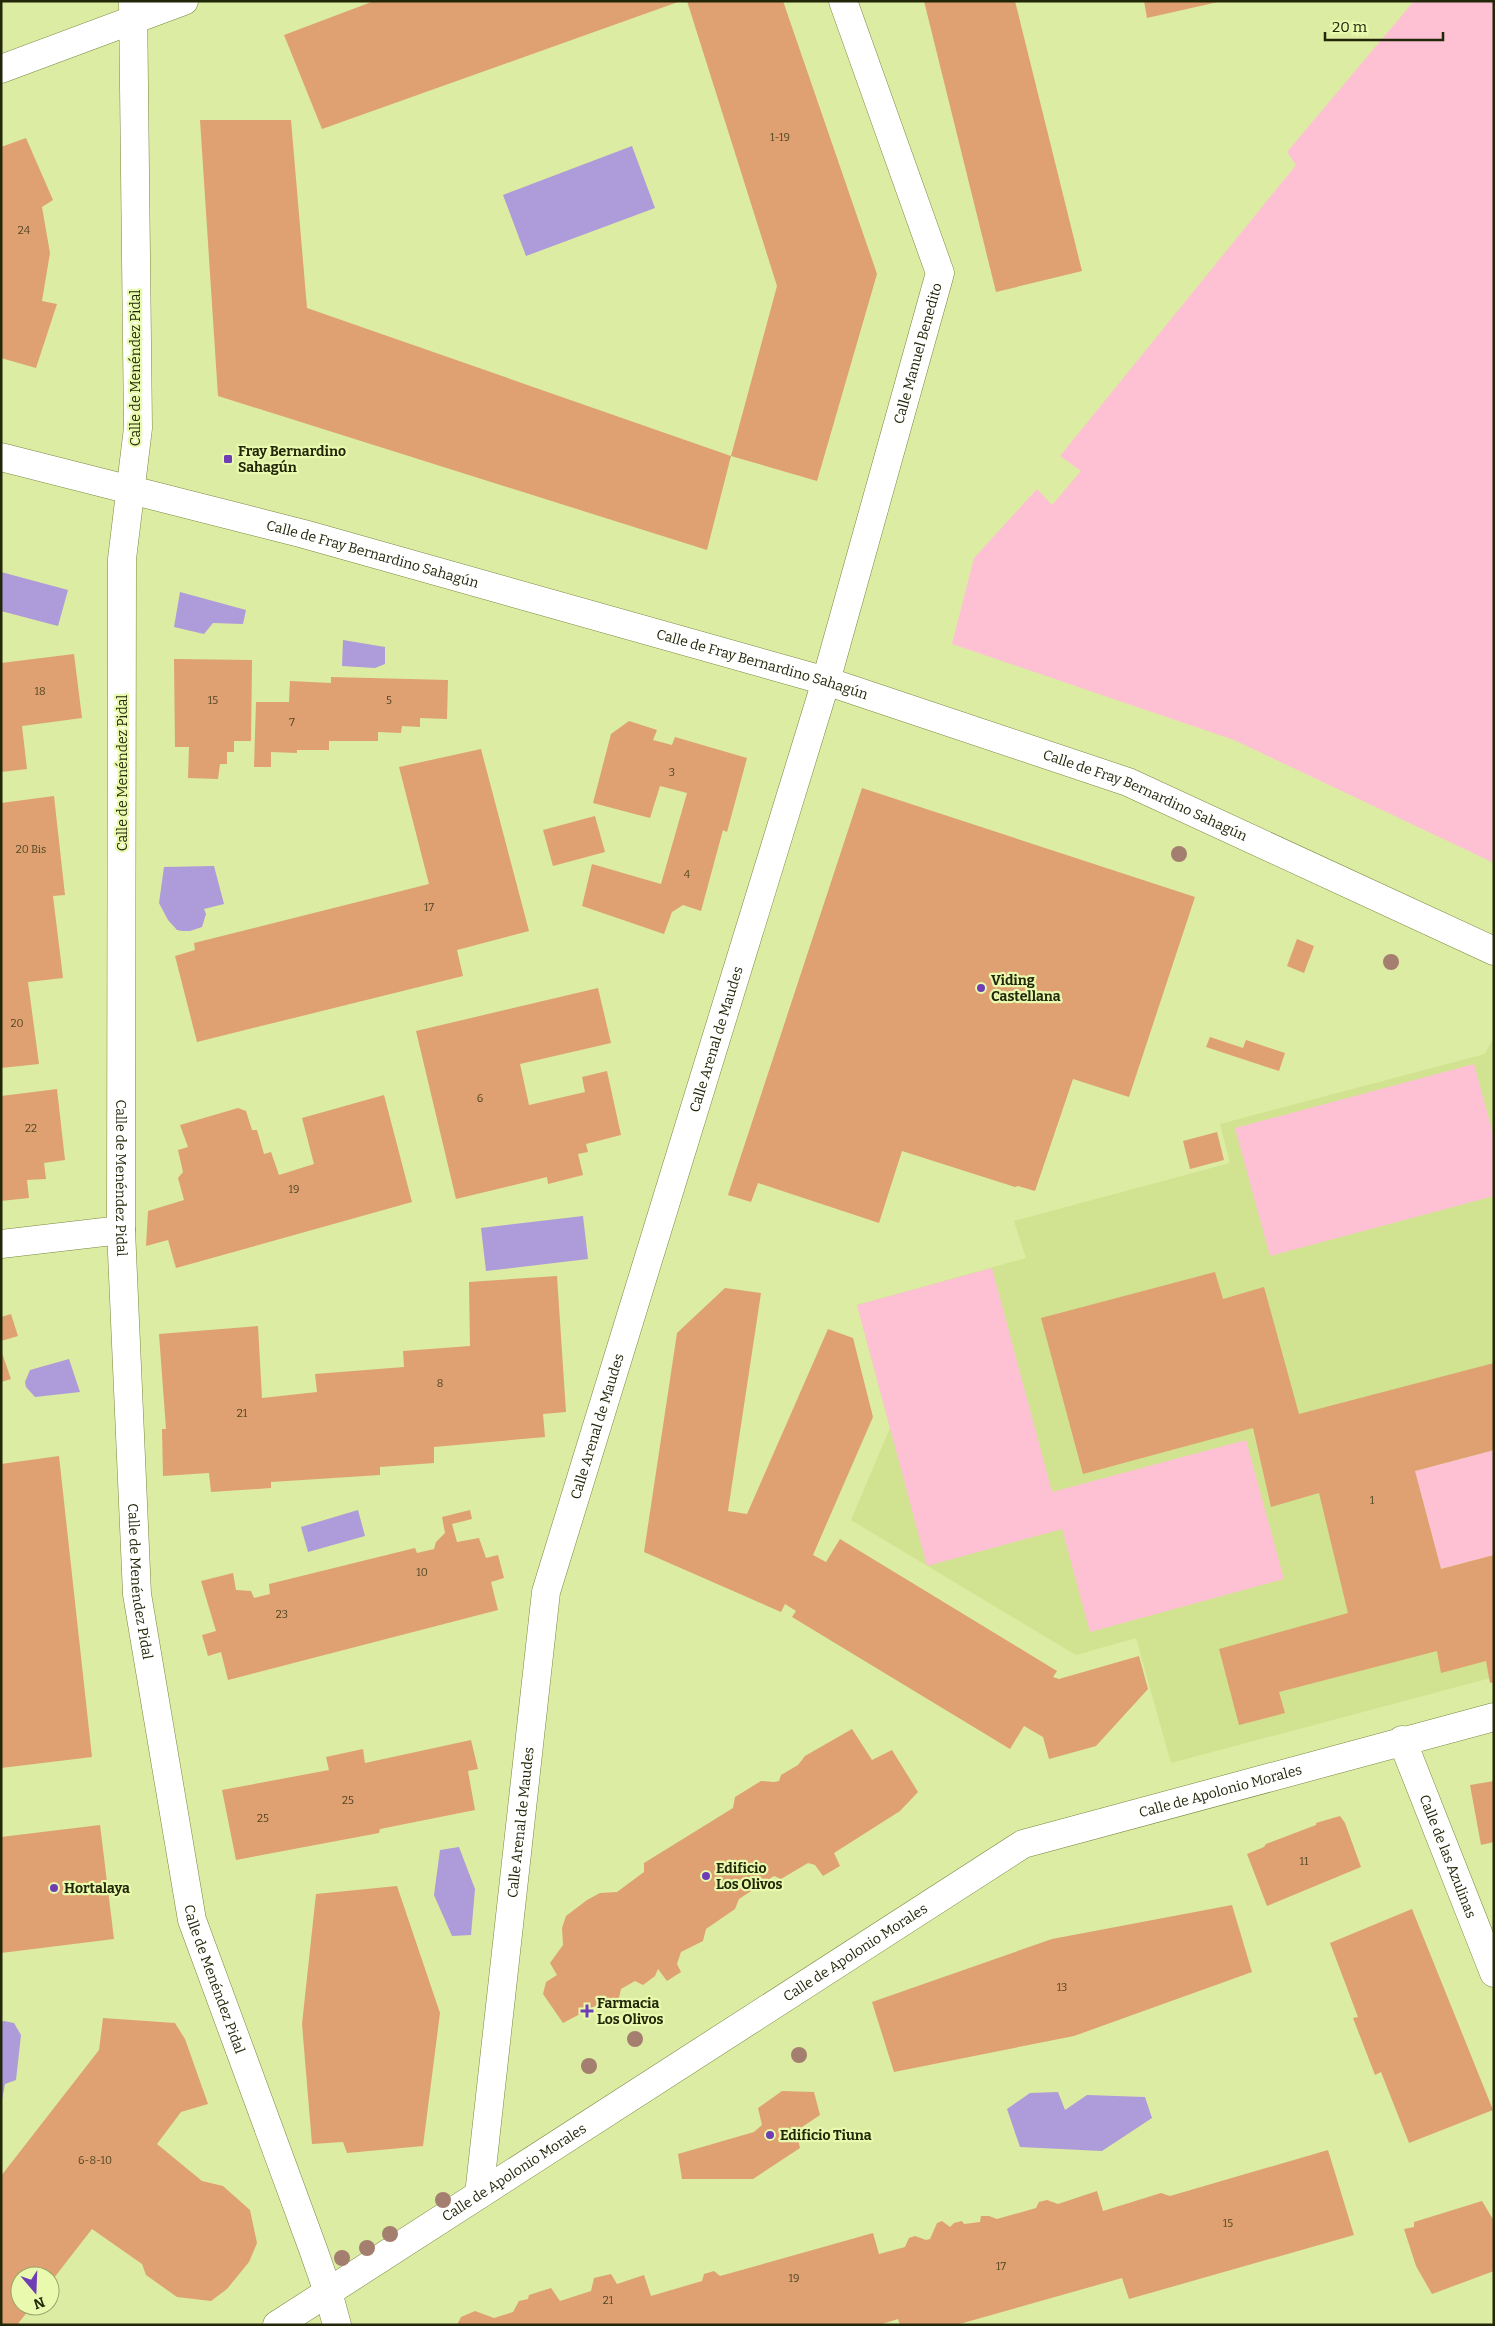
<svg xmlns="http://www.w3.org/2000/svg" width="1495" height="2326" font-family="Bitter,serif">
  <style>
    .built { fill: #d1e290 }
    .green { fill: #fec1d4 }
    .water { fill: #ae9bd9 }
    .building { fill: #dfa171 }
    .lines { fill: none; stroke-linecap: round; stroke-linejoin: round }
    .minor-casing { stroke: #798740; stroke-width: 29 }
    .minor { stroke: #fff; stroke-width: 28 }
    .tree { fill: #a47e6f }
    .poi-dot { fill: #6f3eb5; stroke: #e9faaf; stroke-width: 2 }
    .labels { text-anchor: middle; stroke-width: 4.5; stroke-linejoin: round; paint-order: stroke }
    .number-label { font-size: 11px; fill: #514623 }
    .street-label { font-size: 14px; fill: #222709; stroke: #e9faaf }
    .poi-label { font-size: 14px; font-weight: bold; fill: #222709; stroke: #e9faaf; text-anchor: start }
  </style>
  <rect width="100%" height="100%" fill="#dceca2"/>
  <path class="built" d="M 1494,1037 L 1494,1677 L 1171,1763 L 1136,1638 L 1076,1655 L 851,1520 L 890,1428 L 857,1305 L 1026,1258 L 1014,1221 L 1230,1163 L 1220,1124 L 1485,1054 Z"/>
  <g class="green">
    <path d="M 1414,1 L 1494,1 L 1494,863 L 1234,740 L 952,644 L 974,558 L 1037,489 L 1052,505 L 1081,471 L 1060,456 L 1296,165 L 1287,152 Z"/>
    <path d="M 1474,1064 L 1494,1137 L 1494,1196 L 1270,1256 L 1235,1128 Z"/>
    <path d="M 992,1268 L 1052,1492 L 1246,1440 L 1284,1579 L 1090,1632 L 1062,1529 L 927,1566 L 857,1305 Z"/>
    <path d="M 1494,1450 L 1494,1555 L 1441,1569 L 1415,1471 Z"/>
  </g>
  <g class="water">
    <path d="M 632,146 L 655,208 L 526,256 L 503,195 Z"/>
    <path d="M 1,572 L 68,590 L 58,626 L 1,611 Z"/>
    <path d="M 180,592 L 246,610 L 243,624 L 213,623 L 204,634 L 174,627 Z"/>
    <path d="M 343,640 L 385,647 L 385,664 L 375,668 L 342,666 Z"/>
    <path d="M 214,866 L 224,904 L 204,909 L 206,914 L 202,927 L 190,931 L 182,931 L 177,930 L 168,920 L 159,903 L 164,867 Z"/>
    <path d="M 583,1216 L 588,1259 L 486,1271 L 481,1228 Z"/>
    <path d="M 69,1359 L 80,1392 L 35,1397 L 26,1387 L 25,1382 L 30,1370 Z"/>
    <path d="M 358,1510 L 365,1536 L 308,1552 L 301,1527 Z"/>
    <path d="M 459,1847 L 475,1889 L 471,1935 L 452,1936 L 434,1895 L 440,1850 Z"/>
    <path d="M 4,2021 L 14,2023 L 21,2035 L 16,2080 L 5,2084 L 1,2105 L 1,2022 Z"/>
    <path d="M 1058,2092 L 1065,2110 L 1087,2095 L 1145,2097 L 1152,2118 L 1102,2151 L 1020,2147 L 1007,2109 L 1030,2093 Z"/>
  </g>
  <g class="building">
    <path d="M 374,1 L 677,1 L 678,2 L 322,129 L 284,35 Z"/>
    <path d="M 687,1 L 783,1 L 877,274 L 817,481 L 731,456 L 777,286 Z"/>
    <path d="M 924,1 L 1015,1 L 1082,271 L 996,292 Z"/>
    <path d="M 1144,1 L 1218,1 L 1218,2 L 1147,18 Z"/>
    <path d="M 200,120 L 291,120 L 307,308 L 731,456 L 707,550 L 218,396 Z"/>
    <path d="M 26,138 L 53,200 L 42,207 L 50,253 L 42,301 L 57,304 L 36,368 L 1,358 L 1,147 Z"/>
    <path d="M 74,654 L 82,718 L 22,726 L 27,769 L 1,772 L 1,663 Z"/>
    <path d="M 174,659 L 252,660 L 251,741 L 234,741 L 234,752 L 227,752 L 227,764 L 220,764 L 218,779 L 188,778 L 189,747 L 175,747 Z"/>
    <path d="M 331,677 L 448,680 L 447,719 L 420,718 L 420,727 L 402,726 L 401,733 L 378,732 L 378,741 L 329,741 L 329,750 L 297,750 L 297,753 L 271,752 L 271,767 L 254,767 L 256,702 L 289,702 L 290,681 L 331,683 Z"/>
    <path d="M 629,721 L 657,730 L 653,740 L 672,745 L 675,737 L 747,758 L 727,832 L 723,830 L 701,911 L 683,905 L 672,912 L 664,934 L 582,906 L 592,864 L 661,884 L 687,793 L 660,786 L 650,818 L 593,803 L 611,734 Z"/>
    <path d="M 481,749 L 529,931 L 457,950 L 463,976 L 197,1042 L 175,956 L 195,950 L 194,943 L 429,884 L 399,767 Z"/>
    <path d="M 862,788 L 1195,897 L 1129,1097 L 1073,1079 L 1035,1191 L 1018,1186 L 1015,1187 L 902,1151 L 879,1223 L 758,1183 L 751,1202 L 728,1195 Z"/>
    <path d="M 54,796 L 65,895 L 53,896 L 63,978 L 28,982 L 39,1064 L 1,1068 L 1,803 Z"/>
    <path d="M 595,816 L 605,852 L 553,866 L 543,830 Z"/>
    <path d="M 1297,939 L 1314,946 L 1304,973 L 1287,966 Z"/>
    <path d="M 598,988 L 611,1043 L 520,1064 L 529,1105 L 585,1092 L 582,1077 L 607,1071 L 621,1135 L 586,1144 L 588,1152 L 578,1154 L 583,1175 L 548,1184 L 547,1177 L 456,1199 L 416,1031 Z"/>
    <path d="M 1210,1037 L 1243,1048 L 1246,1040 L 1285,1053 L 1279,1071 L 1206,1047 Z"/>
    <path d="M 57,1089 L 65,1160 L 44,1163 L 46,1179 L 27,1180 L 29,1198 L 1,1201 L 1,1096 Z"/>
    <path d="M 384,1095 L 412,1202 L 176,1268 L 168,1240 L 146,1246 L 148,1211 L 184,1200 L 178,1178 L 183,1172 L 178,1150 L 188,1147 L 180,1125 L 238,1108 L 246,1111 L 252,1130 L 257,1130 L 264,1154 L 271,1152 L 279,1175 L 314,1164 L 302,1118 Z"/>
    <path d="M 1217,1132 L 1224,1160 L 1190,1169 L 1183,1141 Z"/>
    <path d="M 1215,1272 L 1223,1299 L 1264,1287 L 1299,1414 L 1494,1363 L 1494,1450 L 1415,1471 L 1441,1569 L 1494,1555 L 1494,1682 L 1490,1683 L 1486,1661 L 1441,1673 L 1437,1651 L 1279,1692 L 1285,1713 L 1239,1725 L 1219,1649 L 1348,1613 L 1319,1493 L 1271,1507 L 1253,1428 L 1083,1474 L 1041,1318 Z"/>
    <path d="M 557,1276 L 566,1412 L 543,1414 L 545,1437 L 434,1447 L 434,1463 L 380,1467 L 380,1475 L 271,1482 L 271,1488 L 211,1492 L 209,1473 L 163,1476 L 162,1429 L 166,1429 L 159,1334 L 258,1326 L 262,1398 L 317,1392 L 315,1374 L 404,1367 L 403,1351 L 470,1346 L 469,1282 Z"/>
    <path d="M 725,1288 L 761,1293 L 728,1511 L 747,1514 L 828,1329 L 853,1338 L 873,1417 L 813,1555 L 826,1562 L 840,1539 L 1057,1671 L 1053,1677 L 1059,1679 L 1139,1656 L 1148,1689 L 1096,1746 L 1049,1759 L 1043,1737 L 1024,1726 L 1010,1749 L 792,1617 L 796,1611 L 785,1604 L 781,1612 L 644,1552 L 677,1333 Z"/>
    <path d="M 11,1314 L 18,1336 L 1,1341 L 1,1317 Z"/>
    <path d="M 1,1350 L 11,1379 L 1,1382 Z"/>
    <path d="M 59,1456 L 92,1757 L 1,1768 L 1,1464 Z"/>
    <path d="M 470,1510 L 472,1519 L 452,1524 L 457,1542 L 479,1538 L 486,1558 L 498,1555 L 504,1578 L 491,1582 L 498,1610 L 228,1680 L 221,1652 L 208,1656 L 202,1635 L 216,1631 L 201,1581 L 233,1573 L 236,1590 L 251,1591 L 254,1598 L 270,1594 L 269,1584 L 415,1548 L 417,1553 L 434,1549 L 436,1542 L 445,1533 L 442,1517 Z"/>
    <path d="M 852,1729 L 872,1760 L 892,1750 L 918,1792 L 900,1811 L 834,1853 L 840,1866 L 823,1876 L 815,1865 L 808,1863 L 781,1879 L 774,1876 L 739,1899 L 735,1909 L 706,1929 L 703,1941 L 681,1952 L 677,1964 L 681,1972 L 667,1981 L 658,1969 L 655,1976 L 643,1985 L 635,1981 L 621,1989 L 619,1998 L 608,2004 L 603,2002 L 563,2023 L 543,1994 L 546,1982 L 557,1975 L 550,1963 L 563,1945 L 562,1928 L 566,1916 L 587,1900 L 600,1893 L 617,1892 L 644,1872 L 644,1863 L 733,1808 L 735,1797 L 761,1781 L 774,1782 L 779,1781 L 781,1775 L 798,1765 L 805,1756 Z"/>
    <path d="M 471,1740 L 478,1769 L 468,1771 L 475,1810 L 380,1829 L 379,1833 L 236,1860 L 222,1790 L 329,1770 L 326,1757 L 363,1749 L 365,1763 Z"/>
    <path d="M 1494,1781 L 1494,1842 L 1481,1845 L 1470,1785 Z"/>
    <path d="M 1340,1816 L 1345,1823 L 1361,1867 L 1267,1906 L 1247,1854 L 1264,1847 L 1266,1844 L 1316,1825 L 1316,1823 Z"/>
    <path d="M 100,1825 L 114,1939 L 1,1953 L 1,1837 Z"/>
    <path d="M 397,1886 L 440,2013 L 423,2146 L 347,2153 L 343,2142 L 312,2144 L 302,2024 L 316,1894 Z"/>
    <path d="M 1232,1905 L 1252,1972 L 1074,2036 L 894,2072 L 872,2002 L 1052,1939 Z"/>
    <path d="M 1412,1909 L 1493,2110 L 1409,2143 L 1381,2072 L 1375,2075 L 1353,2018 L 1358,2017 L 1330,1943 Z"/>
    <path d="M 103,2018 L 175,2023 L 185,2039 L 208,2104 L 181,2112 L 157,2144 L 202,2181 L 223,2186 L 250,2210 L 257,2243 L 249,2262 L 227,2289 L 211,2301 L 177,2297 L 146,2275 L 142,2264 L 92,2229 L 50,2283 L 50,2276 L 20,2276 L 20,2306 L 32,2306 L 17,2325 L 1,2325 L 1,2176 L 99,2050 Z"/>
    <path d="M 782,2091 L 814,2092 L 820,2115 L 796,2131 L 800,2148 L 753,2179 L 682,2179 L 678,2154 L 754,2132 L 762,2125 L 758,2108 Z"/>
    <path d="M 1328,2150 L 1354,2235 L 1129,2299 L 1122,2278 L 956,2325 L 900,2325 L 898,2319 L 879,2325 L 457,2325 L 461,2317 L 475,2311 L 494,2318 L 513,2312 L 519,2301 L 528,2299 L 529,2295 L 551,2288 L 560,2301 L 591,2291 L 594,2278 L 611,2274 L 617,2284 L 644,2275 L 651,2296 L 702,2281 L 704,2274 L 714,2271 L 720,2276 L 873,2233 L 879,2254 L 905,2247 L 909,2238 L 915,2236 L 926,2240 L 930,2239 L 937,2223 L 942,2221 L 950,2227 L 954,2223 L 962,2221 L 964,2224 L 980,2222 L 981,2216 L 989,2216 L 997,2219 L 1036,2208 L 1039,2202 L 1047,2200 L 1058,2204 L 1097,2191 L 1103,2211 L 1161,2193 L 1170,2196 Z"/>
    <path d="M 1482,2201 L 1494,2221 L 1494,2271 L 1432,2294 L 1416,2266 L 1404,2229 L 1414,2227 L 1414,2222 Z"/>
  </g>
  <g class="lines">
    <g class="minor-casing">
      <g id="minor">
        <path id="s1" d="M 133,1 L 138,428 L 122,559 L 121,1230 L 137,1594 L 192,1920 L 313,2249 L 328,2292 L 337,2325"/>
        <path d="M 1,69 L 184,1"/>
        <path id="s2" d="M 1,457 L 304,534 L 826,681 L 1128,782 L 1494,951"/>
        <path d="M 1,1244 L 121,1230"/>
        <path id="s3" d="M 1402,1740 L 1494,1973"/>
        <path id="s4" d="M 479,2195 L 546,1592 L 826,681 L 940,273 L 843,1"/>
        <path id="s5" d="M 277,2325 L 1023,1844 L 1494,1717"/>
      </g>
    </g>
    <use href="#minor" class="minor"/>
  </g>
  <g class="tree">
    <circle cx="1179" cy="854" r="8"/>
    <circle cx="1391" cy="962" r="8"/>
    <circle cx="635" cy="2039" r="8"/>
    <circle cx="799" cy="2055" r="8"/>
    <circle cx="589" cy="2066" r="8"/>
    <circle cx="443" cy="2200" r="8"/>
    <circle cx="390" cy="2234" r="8"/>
    <circle cx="367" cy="2248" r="8"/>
    <circle cx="342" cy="2258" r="8"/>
  </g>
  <g class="poi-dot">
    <rect x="223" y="454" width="10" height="10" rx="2.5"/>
    <circle cx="981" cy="988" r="5"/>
    <circle cx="706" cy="1876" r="5"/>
    <circle cx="54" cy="1888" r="5"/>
    <path d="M584.5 2003.5h5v5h5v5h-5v5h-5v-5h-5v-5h5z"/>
    <circle cx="770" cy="2135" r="5"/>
  </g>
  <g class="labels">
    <g class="number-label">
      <text x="780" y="141">1-19</text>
      <text x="24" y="234">24</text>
      <text x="40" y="695">18</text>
      <text x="213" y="704">15</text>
      <text x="389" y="704">5</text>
      <text x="292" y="726">7</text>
      <text x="672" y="776">3</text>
      <text x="31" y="853">20 Bis</text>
      <text x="687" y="878">4</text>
      <text x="429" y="911">17</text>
      <text x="17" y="1027">20</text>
      <text x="480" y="1102">6</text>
      <text x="31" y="1132">22</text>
      <text x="294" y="1193">19</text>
      <text x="440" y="1387">8</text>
      <text x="242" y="1417">21</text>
      <text x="1372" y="1504">1</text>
      <text x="422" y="1576">10</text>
      <text x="282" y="1618">23</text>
      <text x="348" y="1804">25</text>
      <text x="263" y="1822">25</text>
      <text x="1304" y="1865">11</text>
      <text x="1062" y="1991">13</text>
      <text x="95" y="2164">6-8-10</text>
      <text x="1228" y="2227">15</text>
      <text x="1001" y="2270">17</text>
      <text x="794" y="2282">19</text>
      <text x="608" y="2304">21</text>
    </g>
    <g class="street-label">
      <text dy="5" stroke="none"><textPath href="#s4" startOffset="1900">Calle Manuel Benedito</textPath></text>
      <text transform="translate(135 368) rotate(-90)" y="5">Calle de Menéndez Pidal</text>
      <text dy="5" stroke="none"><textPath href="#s2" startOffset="384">Calle de Fray Bernardino Sahagún</textPath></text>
      <text dy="5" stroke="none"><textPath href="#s2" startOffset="789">Calle de Fray Bernardino Sahagún</textPath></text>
      <text transform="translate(122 773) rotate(-90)" y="5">Calle de Menéndez Pidal</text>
      <text dy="5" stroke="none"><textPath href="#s2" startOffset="1194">Calle de Fray Bernardino Sahagún</textPath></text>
      <text dy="5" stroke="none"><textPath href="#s4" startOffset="1185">Calle Arenal de Maudes</textPath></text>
      <text dy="5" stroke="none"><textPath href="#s1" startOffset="1178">Calle de Menéndez Pidal</textPath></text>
      <text dy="5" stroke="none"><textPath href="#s4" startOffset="780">Calle Arenal de Maudes</textPath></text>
      <text dy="5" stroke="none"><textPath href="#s1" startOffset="1582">Calle de Menéndez Pidal</textPath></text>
      <text dy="5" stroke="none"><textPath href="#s5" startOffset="1092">Calle de Apolonio Morales</textPath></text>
      <text dy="5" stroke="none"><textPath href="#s4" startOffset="375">Calle Arenal de Maudes</textPath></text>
      <text dy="5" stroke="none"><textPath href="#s3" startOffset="125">Calle de las Azulinas</textPath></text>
      <text dy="5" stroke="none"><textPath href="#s5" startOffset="688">Calle de Apolonio Morales</textPath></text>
      <text dy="5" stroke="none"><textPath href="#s1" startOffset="1988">Calle de Menéndez Pidal</textPath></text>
      <text dy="5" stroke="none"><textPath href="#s5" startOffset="282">Calle de Apolonio Morales</textPath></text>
    </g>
    <g class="poi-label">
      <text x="238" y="456">Fray Bernardino<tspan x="238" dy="16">Sahagún</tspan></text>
      <text x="991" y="985">Viding<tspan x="991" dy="16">Castellana</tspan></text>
      <text x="716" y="1873">Edificio<tspan x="716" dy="16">Los Olivos</tspan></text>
      <text x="64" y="1893">Hortalaya</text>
      <text x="597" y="2008">Farmacia<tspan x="597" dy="16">Los Olivos</tspan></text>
      <text x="780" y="2140">Edificio Tiuna</text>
    </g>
  </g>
  <rect width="1495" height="2326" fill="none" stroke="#222709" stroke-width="5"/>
  <g transform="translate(35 2291) rotate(161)"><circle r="24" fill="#e9faaf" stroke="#99a66d"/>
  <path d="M0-4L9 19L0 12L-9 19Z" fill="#6f3eb5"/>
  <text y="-8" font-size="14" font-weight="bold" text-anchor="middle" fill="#222709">N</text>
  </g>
  <path d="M1325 32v8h118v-8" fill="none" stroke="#222709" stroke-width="2.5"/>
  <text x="1332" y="32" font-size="15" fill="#222709" stroke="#e9faaf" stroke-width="4" paint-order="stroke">20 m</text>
</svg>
